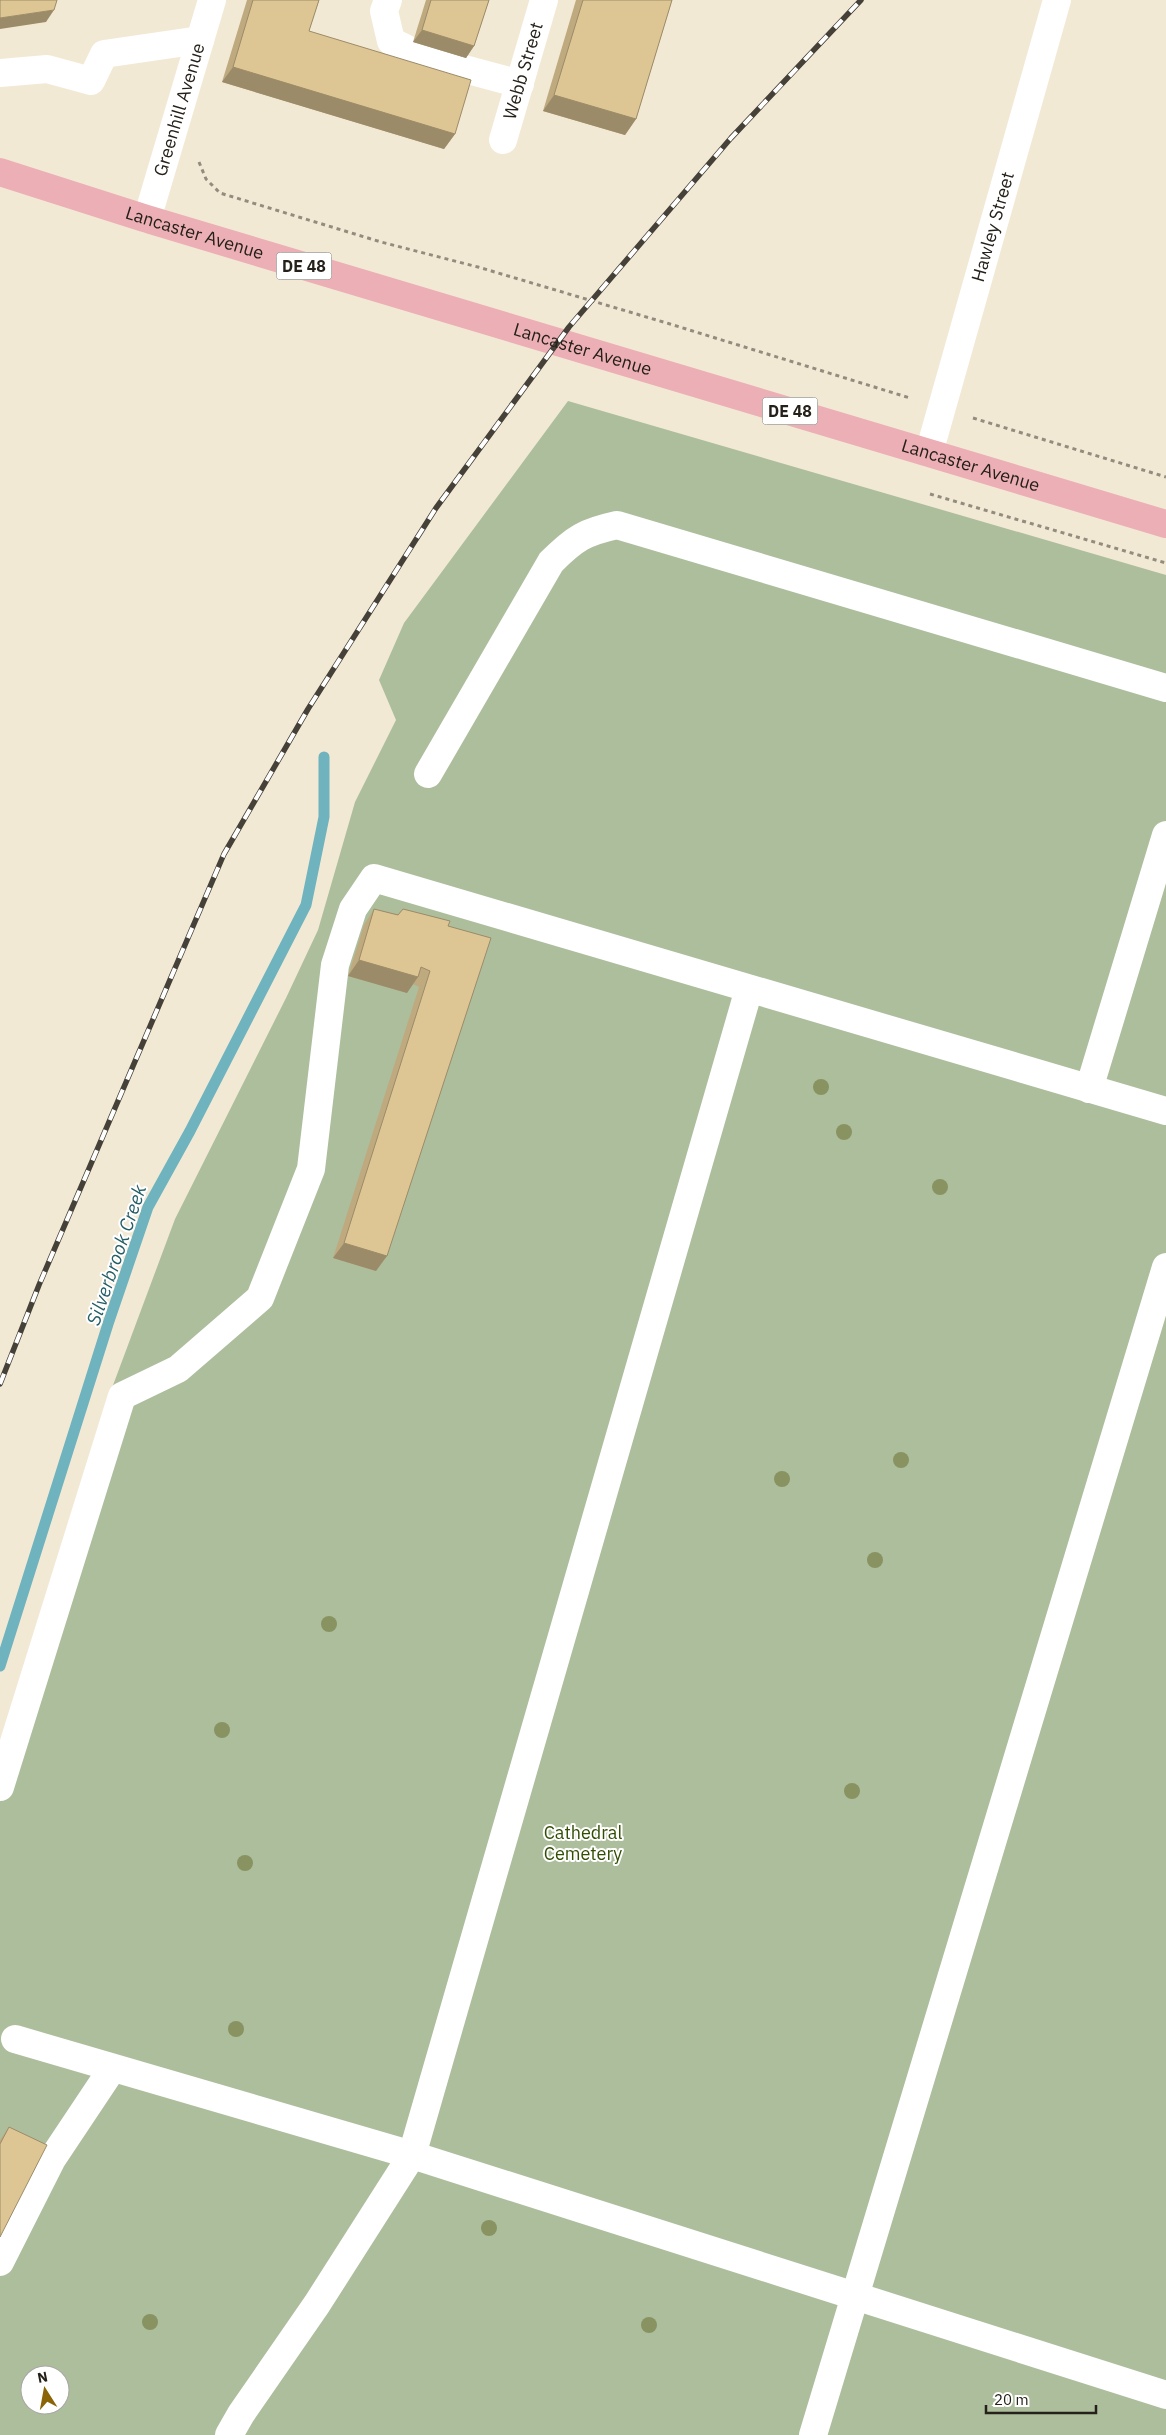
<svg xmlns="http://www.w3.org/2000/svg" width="1166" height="2435" font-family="'IBM Plex Sans',sans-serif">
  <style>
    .green { fill: #adbe9d; fill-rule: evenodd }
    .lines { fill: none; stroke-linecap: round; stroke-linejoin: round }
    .stream { stroke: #6fb3be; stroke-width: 11 }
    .path { stroke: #938c7e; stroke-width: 3; stroke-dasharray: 4 4; stroke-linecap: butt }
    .minor { stroke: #fff; stroke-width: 28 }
    .major { stroke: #ecafb6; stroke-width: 28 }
    .rail-casing { stroke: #464138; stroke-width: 5.5 }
    .rail { stroke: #fff; stroke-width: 4; stroke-dasharray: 11; stroke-linecap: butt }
    .tree { fill: #889361 }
    .wall { fill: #bfaa7f }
    .shaded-wall { fill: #9b8b68 }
    .building { fill: #dec694; stroke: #9b8b68 }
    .labels { text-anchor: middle; stroke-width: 4; stroke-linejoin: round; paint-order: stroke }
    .shield { fill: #fff; stroke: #66645f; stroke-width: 1 }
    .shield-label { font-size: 16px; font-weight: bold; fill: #25211a }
    .street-label { font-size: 18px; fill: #25211a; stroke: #fff }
    .park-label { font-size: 18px; fill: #314d02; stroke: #fff }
    .water-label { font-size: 19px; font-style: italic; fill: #245e66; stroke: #fff }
  </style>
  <rect width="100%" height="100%" fill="#f2e9d5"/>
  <path class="green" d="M 568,401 L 1166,575 L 1166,2435 L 0,2435 L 0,1757 L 109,1396 L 175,1219 L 286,998 L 318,930 L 355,802 L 396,720 L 379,680 L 404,623 ZM 30,2375 L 60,2375 L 60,2405 L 30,2405 Z"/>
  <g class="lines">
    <path class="stream" d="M 0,1666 L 108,1324 L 148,1207 L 190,1131 L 306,905 L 324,817 L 324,757"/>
    <g class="path">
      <path d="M 199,162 L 206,179 L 220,193 L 381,242 L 478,267 L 670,324 L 910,398"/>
      <path d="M 973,418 L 1166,477"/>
      <path d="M 930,494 L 1166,563"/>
    </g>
    <g class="minor">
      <path d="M 388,0 L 384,11 L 391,41 L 427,59 L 520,84"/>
      <path d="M 0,73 L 47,69 L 91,81 L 104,54 L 200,40"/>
      <path id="s1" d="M 503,140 L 544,0"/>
      <path id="s2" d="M 147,219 L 212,0"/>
      <path id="s3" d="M 929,453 L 1057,0"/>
      <path d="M 428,774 L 551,562 C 575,538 585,532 617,525 L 1166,688"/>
      <path d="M 1089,1089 L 1166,835"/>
      <path d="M 0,1787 L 122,1396 L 178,1369 L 260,1298 L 311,1169 L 335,965 L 353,909 L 374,878 L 1166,1111"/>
      <path d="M 15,2039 L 412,2155 L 1166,2395"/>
      <path d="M 0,2262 L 52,2159 L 112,2069"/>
      <path d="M 229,2435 L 241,2414 L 317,2304 L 412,2155 L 749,989"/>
      <path d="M 813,2435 L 1166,1267"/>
    </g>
    <path class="major" id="s4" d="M 0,172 L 147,219 L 1166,524"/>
    <g class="rail-casing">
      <path id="rail" d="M 0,1384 L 39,1285 L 224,854 L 308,709 L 436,508 L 569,327 L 731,138 L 861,0"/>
    </g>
    <use href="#rail" class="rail"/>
  </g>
  <g class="tree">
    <circle cx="821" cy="1087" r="8"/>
    <circle cx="844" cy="1132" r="8"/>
    <circle cx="940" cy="1187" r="8"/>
    <circle cx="901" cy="1460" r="8"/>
    <circle cx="782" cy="1479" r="8"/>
    <circle cx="875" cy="1560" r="8"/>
    <circle cx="329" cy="1624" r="8"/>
    <circle cx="222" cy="1730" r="8"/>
    <circle cx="852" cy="1791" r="8"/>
    <circle cx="245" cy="1863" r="8"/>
    <circle cx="236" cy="2029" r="8"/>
    <circle cx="489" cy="2228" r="8"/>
    <circle cx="150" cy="2322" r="8"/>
    <circle cx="649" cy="2325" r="8"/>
  </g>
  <g class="wall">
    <path d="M 247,0 L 319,0 L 309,31 L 455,134 L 444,149 L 222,82 Z"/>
    <path d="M 426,0 L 489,0 L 474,46 L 466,58 L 413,42 Z"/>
    <path d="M 576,0 L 672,0 L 636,119 L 625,135 L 543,111 Z"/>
    <path d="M 374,909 L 448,926 L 376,1271 L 333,1258 L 419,987 L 413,984 L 407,993 L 348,976 L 364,925 Z"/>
    <path d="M 9,2127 L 0,2237 L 0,2140 Z"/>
  </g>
  <g class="shaded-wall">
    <path d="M 54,10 L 46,22 L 0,29 L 0,18 Z"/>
    <path d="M 422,30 L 474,46 L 466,58 L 413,42 Z"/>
    <path d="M 233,67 L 455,134 L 444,149 L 222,82 Z"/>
    <path d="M 554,95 L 636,119 L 625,135 L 543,111 Z"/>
    <path d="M 359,960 L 418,977 L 407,993 L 348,976 Z"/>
    <path d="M 344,1243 L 387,1256 L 376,1271 L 333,1258 Z"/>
  </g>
  <g class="building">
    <path d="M 0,0 L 57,0 L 54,10 L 0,18 Z"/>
    <path d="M 253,0 L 319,0 L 309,31 L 471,80 L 455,134 L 233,67 Z"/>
    <path d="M 431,0 L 489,0 L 474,46 L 422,30 Z"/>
    <path d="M 583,0 L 672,0 L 636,119 L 554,95 Z"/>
    <path d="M 374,909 L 398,915 L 403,909 L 450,921 L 448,926 L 491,938 L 387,1256 L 344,1243 L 430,971 L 421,967 L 418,977 L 359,960 Z"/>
    <path d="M 9,2127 L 47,2145 L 0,2237 L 0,2144 Z"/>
  </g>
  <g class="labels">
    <g class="shield">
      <rect x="276.5" y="252.5" width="55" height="27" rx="4"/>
      <rect x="762.5" y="397.5" width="55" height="27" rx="4"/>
    </g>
    <g class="shield-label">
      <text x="304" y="272">DE 48</text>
      <text x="790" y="417">DE 48</text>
    </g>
    <g class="street-label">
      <text dy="6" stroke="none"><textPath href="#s1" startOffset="72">Webb Street</textPath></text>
      <text dy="6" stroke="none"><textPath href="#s2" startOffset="114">Greenhill Avenue</textPath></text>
      <text dy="6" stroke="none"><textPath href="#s3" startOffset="235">Hawley Street</textPath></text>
      <text dy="6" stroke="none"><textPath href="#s4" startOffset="204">Lancaster Avenue</textPath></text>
      <text dy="6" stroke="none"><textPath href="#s4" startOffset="609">Lancaster Avenue</textPath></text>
      <text dy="6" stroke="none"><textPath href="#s4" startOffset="1014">Lancaster Avenue</textPath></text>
    </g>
    <g class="park-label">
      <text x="583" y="1839">Cathedral<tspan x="583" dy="21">Cemetery</tspan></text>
    </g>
    <g class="water-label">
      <text transform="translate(116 1255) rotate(-71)" y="7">Silverbrook Creek</text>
    </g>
  </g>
  <g transform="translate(45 2390) rotate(349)"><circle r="24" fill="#ffffff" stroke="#a8a6a3"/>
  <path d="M0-4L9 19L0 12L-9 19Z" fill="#8b6505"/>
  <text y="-8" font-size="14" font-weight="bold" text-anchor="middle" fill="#25211a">N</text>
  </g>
  <path d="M986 2405v8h110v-8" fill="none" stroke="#25211a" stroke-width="2.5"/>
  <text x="994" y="2405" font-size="15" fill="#25211a" stroke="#ffffff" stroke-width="4" paint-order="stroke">20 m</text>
</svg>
